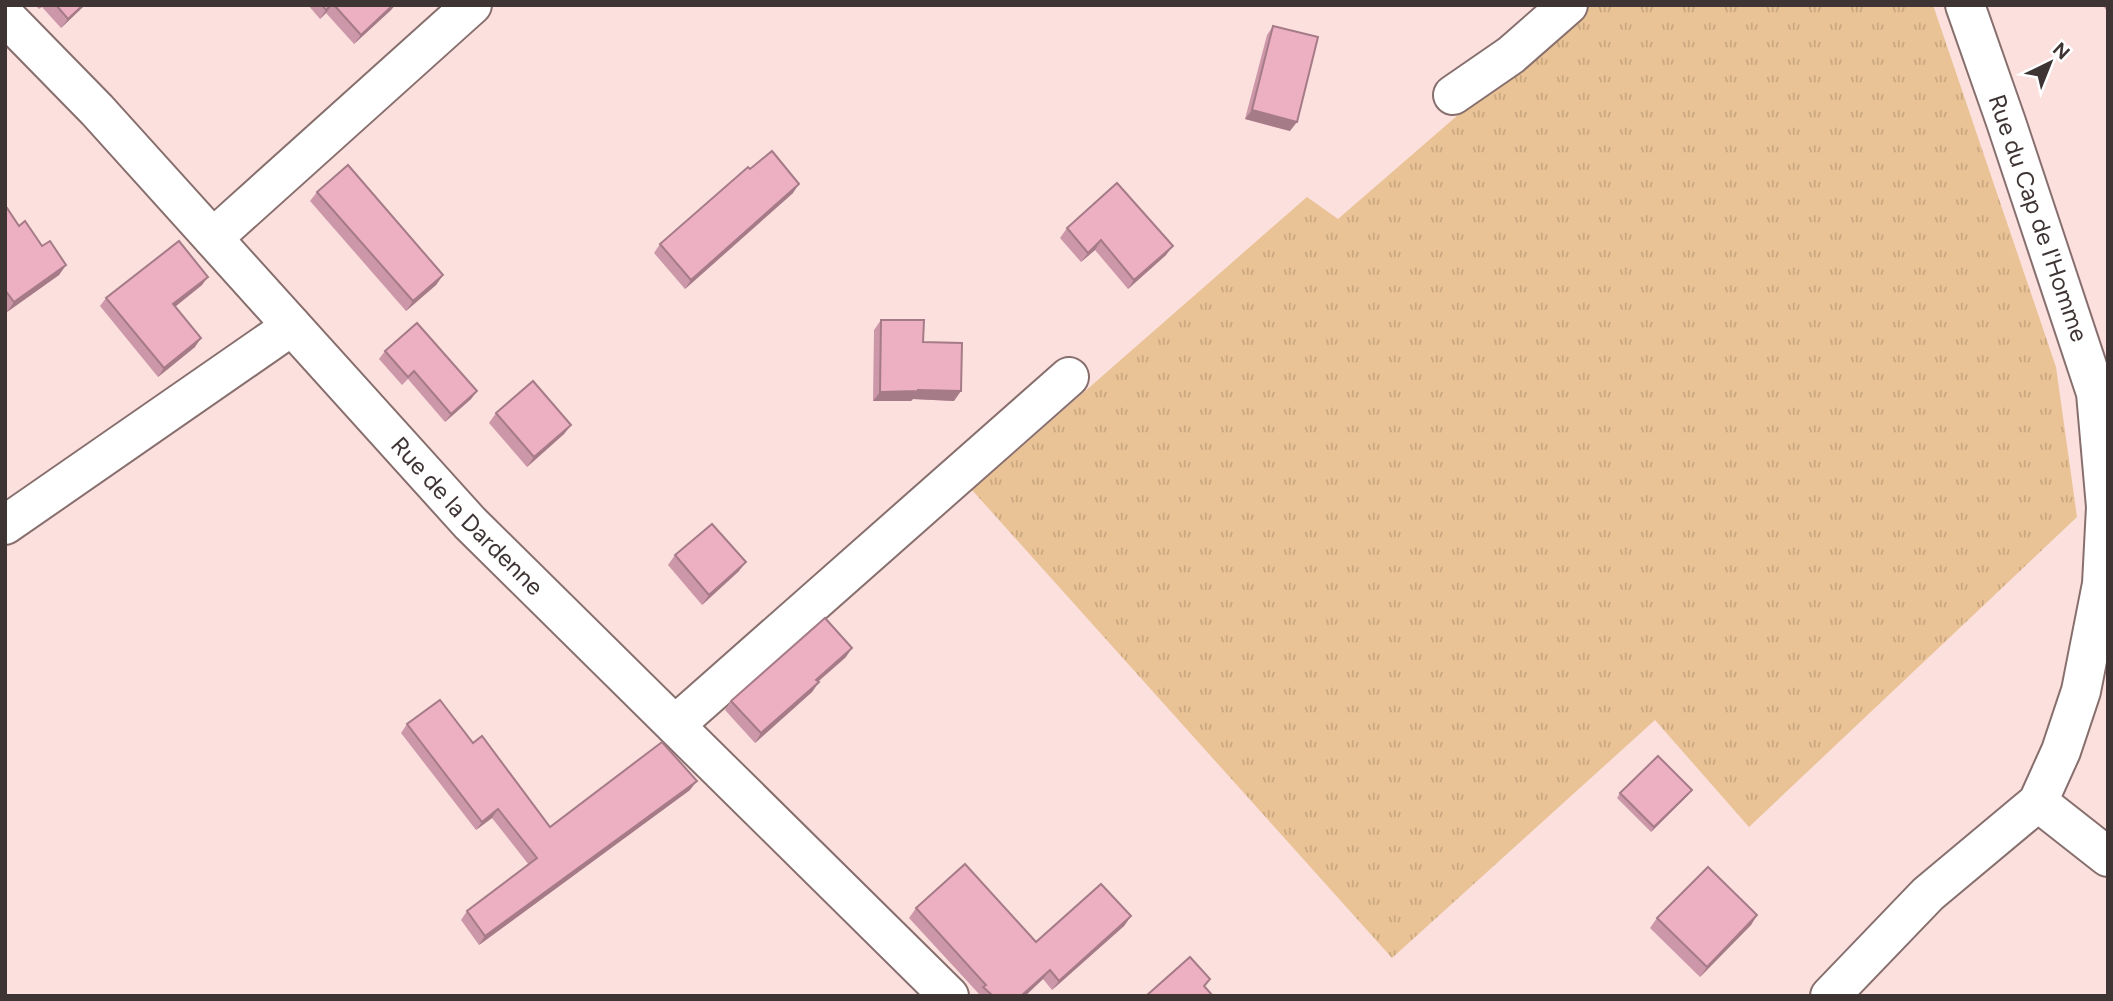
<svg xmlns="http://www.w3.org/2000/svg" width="2113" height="1001" font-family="Figtree,sans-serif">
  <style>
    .grass { fill: url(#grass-tufts) }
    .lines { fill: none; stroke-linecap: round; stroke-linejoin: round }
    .minor-casing { stroke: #876f6e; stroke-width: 42 }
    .minor { stroke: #fff; stroke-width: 38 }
    .wall { fill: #cc97a8 }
    .shaded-wall { fill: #a67b88 }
    .building { fill: #edb0c3; stroke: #a67b88; stroke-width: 2 }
    .labels { text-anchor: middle; stroke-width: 5; stroke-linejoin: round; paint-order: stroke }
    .street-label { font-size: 24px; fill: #3f3434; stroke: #fff }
  </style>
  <defs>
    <pattern id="grass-tufts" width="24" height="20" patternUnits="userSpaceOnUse" patternTransform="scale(1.75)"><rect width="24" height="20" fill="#e9c295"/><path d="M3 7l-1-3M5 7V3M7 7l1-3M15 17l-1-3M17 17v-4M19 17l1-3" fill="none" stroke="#c9a781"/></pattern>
  </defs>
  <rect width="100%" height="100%" fill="#fbe0de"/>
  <path class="grass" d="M 1585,5 L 1933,5 L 2056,367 L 2077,517 L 1749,827 L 1655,720 L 1392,958 L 972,490 L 1307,197 L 1338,219 Z"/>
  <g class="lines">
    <g class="minor-casing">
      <g id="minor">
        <path id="s1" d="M 5,16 L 97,110 L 470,523 L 949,996"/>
        <path d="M 1453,95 L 1511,55 L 1568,5"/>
        <path d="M 213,238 L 472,5"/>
        <path d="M 5,525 L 292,326"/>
        <path d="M 675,725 L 1069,377"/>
        <path d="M 2038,802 L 2108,857"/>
        <path d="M 1830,996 L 1928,894 L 2038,802 L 2061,751 L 2081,691 L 2102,584 L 2106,507 L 2096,393 L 2006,122 L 1965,5"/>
      </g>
    </g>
    <use href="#minor" class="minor"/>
  </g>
  <g class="wall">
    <path d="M 35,5 L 85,5 L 61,28 L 42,7 L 39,9 Z"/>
    <path d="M 308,5 L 395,5 L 391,10 L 354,44 L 326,13 L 320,19 Z"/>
    <path d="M 2102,5 L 2108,5 L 2108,12 Z"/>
    <path d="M 1273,26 L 1290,131 L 1245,119 L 1267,35 Z"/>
    <path d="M 750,169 L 793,193 L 685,289 L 654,253 L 660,244 Z"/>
    <path d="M 317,192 L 443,275 L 436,285 L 406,311 L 310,201 Z"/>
    <path d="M 5,209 L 19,226 L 66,265 L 59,275 L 7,312 L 5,309 Z"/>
    <path d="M 1067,228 L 1166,255 L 1128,289 L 1095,250 L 1081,262 L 1060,238 Z"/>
    <path d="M 202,285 L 175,307 L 195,347 L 158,377 L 100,306 L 106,298 Z"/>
    <path d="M 881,320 L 923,342 L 954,401 L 913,399 L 911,401 L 873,401 L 874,330 Z"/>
    <path d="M 385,351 L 477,391 L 471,399 L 445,422 L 408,379 L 402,385 L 379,359 Z"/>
    <path d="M 496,413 L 571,425 L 564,434 L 527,467 L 489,423 Z"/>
    <path d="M 675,555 L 739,571 L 702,605 L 668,565 Z"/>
    <path d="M 846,657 L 818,682 L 819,682 L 812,692 L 755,743 L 725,710 L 731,701 Z"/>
    <path d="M 407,724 L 473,743 L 550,827 L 690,790 L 479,945 L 461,920 L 467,911 L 529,865 L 492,818 L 476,830 L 401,733 Z"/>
    <path d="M 1620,793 L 1688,795 L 1651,832 L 1617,798 Z"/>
    <path d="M 916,908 L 1036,942 L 1131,916 L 1124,926 L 1052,990 L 1043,979 L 1025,996 L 977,996 L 979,994 L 909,918 Z"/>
    <path d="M 1757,915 L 1751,925 L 1700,977 L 1650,928 L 1657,918 Z"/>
  </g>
  <g class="shaded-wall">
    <path d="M 83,5 L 85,5 L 61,28 L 68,19 Z"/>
    <path d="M 332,5 L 326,13 L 320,19 L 326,10 Z"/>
    <path d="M 393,5 L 395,5 L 391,10 L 354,44 L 361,35 Z"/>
    <path d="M 1252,110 L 1297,122 L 1290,131 L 1245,119 Z"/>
    <path d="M 799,184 L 793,193 L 685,289 L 691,280 Z"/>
    <path d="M 1101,240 L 1095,250 L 1081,262 L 1088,253 Z"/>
    <path d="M 1173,246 L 1166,255 L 1128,289 L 1134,280 Z"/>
    <path d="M 66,265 L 59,275 L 7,312 L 14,302 Z"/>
    <path d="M 443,275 L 436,285 L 406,311 L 413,301 Z"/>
    <path d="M 208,277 L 202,285 L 167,313 L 173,304 Z"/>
    <path d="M 201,338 L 195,347 L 158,377 L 164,368 Z"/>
    <path d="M 918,390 L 961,391 L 954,401 L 913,399 L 911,401 L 873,401 L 880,392 Z"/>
    <path d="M 477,391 L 471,399 L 445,422 L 451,414 Z"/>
    <path d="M 571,425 L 564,434 L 527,467 L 534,457 Z"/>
    <path d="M 746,562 L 739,571 L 702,605 L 709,595 Z"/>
    <path d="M 852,648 L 846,657 L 809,689 L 816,680 Z"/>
    <path d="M 819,682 L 812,692 L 755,743 L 761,733 Z"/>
    <path d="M 697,781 L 690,790 L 479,945 L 485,936 Z"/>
    <path d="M 1692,790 L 1688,795 L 1651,832 L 1654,827 Z"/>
    <path d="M 498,809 L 492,818 L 476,830 L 482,822 Z"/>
    <path d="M 1757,915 L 1751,925 L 1700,977 L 1707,967 Z"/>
    <path d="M 1131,916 L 1124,926 L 1052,990 L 1059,981 Z"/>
    <path d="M 1050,970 L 1043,979 L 1025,996 L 1021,996 Z"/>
  </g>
  <g class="building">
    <path d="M 56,5 L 83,5 L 68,19 Z"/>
    <path d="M 322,5 L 331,5 L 326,10 Z"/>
    <path d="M 334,5 L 393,5 L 361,35 Z"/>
    <path d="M 1273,26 L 1318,37 L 1297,122 L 1252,110 Z"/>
    <path d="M 772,151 L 799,184 L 691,280 L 660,244 L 748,167 L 750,169 Z"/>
    <path d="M 348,165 L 443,275 L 413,301 L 317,192 Z"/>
    <path d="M 1117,183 L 1173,246 L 1134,280 L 1101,240 L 1088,253 L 1067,228 Z"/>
    <path d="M 7,208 L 19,226 L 25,221 L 42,246 L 50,241 L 66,265 L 14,302 L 5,290 L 5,209 Z"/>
    <path d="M 179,241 L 208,277 L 173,304 L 201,338 L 164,368 L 106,298 Z"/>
    <path d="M 881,320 L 924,320 L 923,342 L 962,343 L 961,391 L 918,390 L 918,391 L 880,392 Z"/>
    <path d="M 417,323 L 477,391 L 451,414 L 414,371 L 408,377 L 385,351 Z"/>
    <path d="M 533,381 L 571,425 L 534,457 L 496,413 Z"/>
    <path d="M 712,524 L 746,562 L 709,595 L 675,555 Z"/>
    <path d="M 825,618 L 852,648 L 816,680 L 819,682 L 761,733 L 731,701 Z"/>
    <path d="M 440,700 L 473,743 L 482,736 L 550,827 L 662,742 L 697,781 L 485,936 L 467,911 L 537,858 L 498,809 L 482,822 L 407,724 Z"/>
    <path d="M 1658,756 L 1692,790 L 1654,827 L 1620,793 Z"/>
    <path d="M 965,864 L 1036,942 L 1101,884 L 1131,916 L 1059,981 L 1050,970 L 1021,996 L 993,996 L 983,987 L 986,985 L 916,908 Z"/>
    <path d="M 1708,867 L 1757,915 L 1707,967 L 1657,918 Z"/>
    <path d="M 1190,957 L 1210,979 L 1204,986 L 1213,996 L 1146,996 Z"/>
  </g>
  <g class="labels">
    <g class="street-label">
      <text transform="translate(2038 218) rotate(71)" y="8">Rue du Cap de l'Homme</text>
      <text dy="8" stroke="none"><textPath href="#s1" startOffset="681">Rue de la Dardenne</textPath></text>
    </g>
  </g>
  <rect width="2113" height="1001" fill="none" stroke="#3f3434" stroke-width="14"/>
  <g transform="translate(2050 63) rotate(43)" stroke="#ffffff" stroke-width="5" paint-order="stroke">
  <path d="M0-5L12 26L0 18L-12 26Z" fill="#3f3434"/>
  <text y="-10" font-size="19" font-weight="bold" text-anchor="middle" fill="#3f3434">N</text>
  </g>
</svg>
